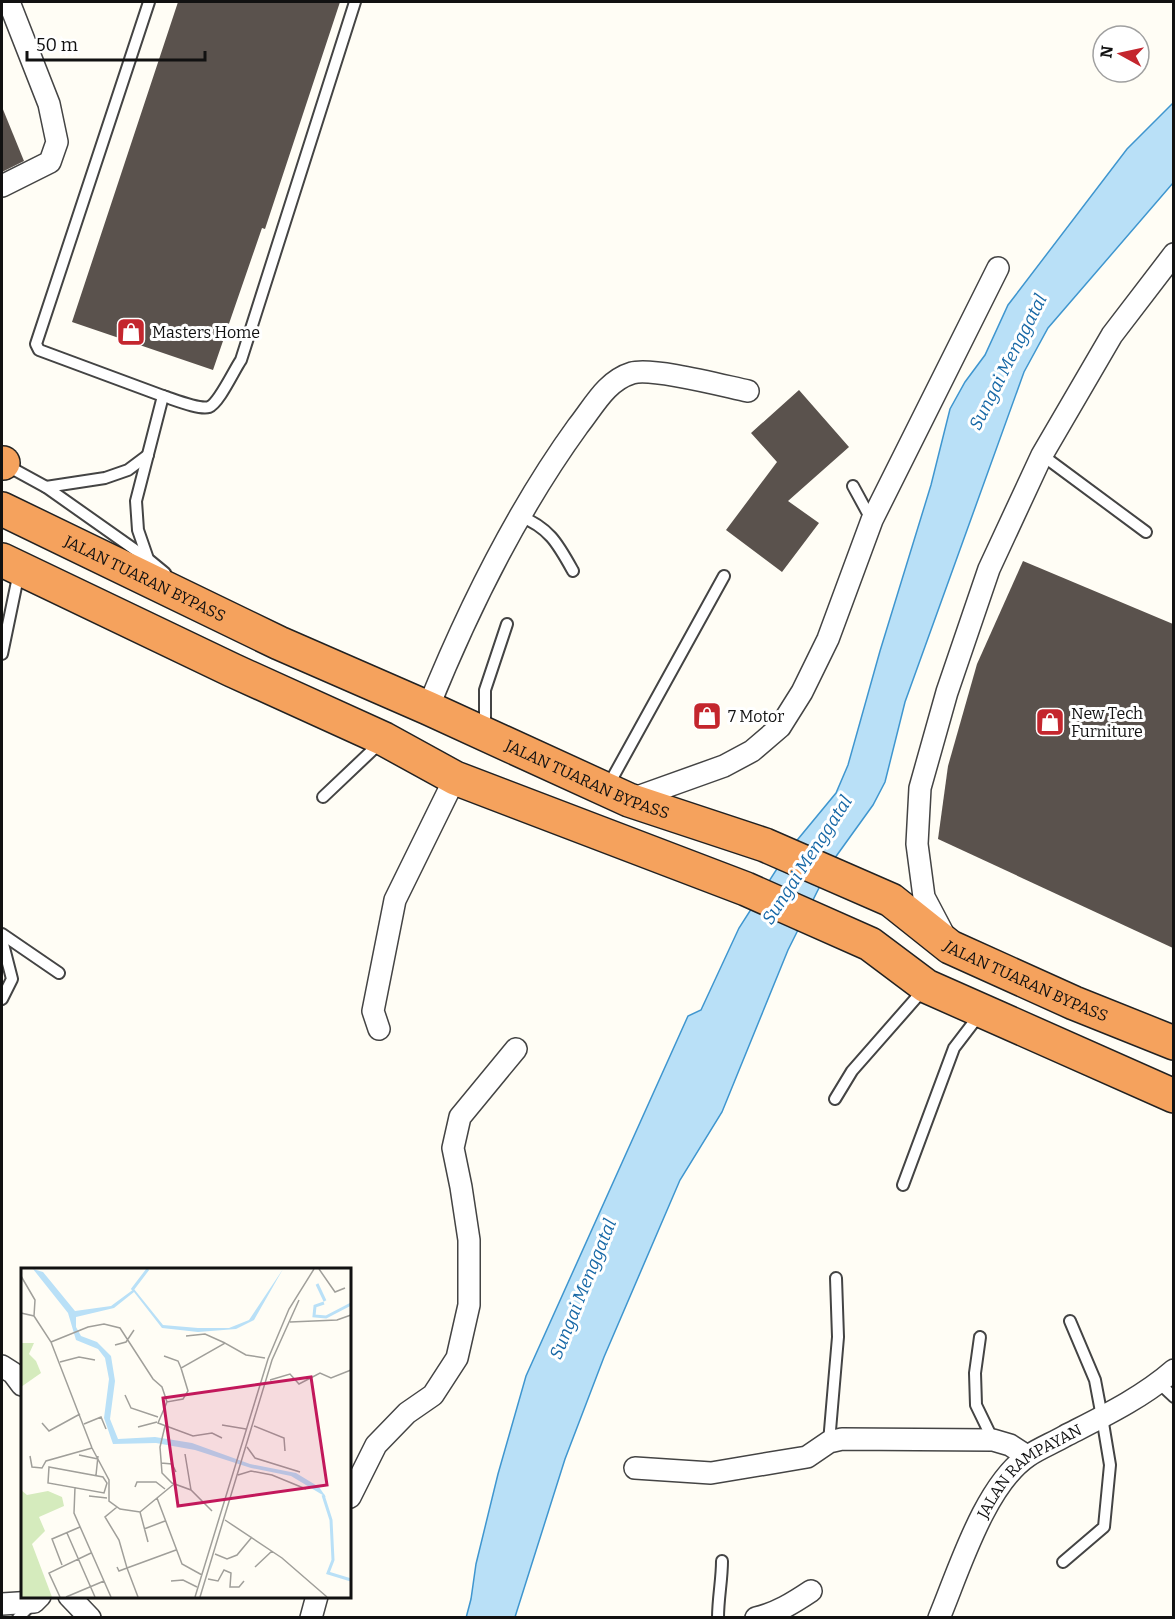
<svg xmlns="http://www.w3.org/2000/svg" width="1175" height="1619" font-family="Bitter,serif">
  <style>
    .water { fill: #b9e0f7; stroke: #3f96cf; stroke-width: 1.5 }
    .building { fill: #5a524d }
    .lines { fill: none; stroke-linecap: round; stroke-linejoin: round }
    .lane-casing { stroke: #444; stroke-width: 14 }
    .street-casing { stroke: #444; stroke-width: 24 }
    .highway-casing { stroke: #222; stroke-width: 36 }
    .lane { stroke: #fff; stroke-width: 10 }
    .street { stroke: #fff; stroke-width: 21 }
    .highway { stroke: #f5a25d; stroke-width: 33 }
    .labels { text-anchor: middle; stroke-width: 6; stroke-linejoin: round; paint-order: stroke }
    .poi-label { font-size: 16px; fill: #111; stroke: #fff; text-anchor: start }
    .street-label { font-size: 16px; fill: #111; stroke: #fff }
    .water-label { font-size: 18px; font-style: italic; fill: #1768a6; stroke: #fff }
    .inset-river { fill: none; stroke: #b9e0f7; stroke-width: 3 }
    .inset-road { fill: none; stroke: #a09f9a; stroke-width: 1.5 }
    .view { fill: #c2185b; fill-opacity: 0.15; stroke: #c2185b; stroke-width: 3 }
    .inset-edge { fill: none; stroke: #111; stroke-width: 3 }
  </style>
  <rect width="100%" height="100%" fill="#fffdf5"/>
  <path class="water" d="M 1173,103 L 1173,183 L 1048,328 L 1024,372 L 905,702 L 885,782 L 873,805 L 832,862 L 788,950 L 722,1112 L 680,1180 L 604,1357 L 565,1459 L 515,1617 L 466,1618 L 471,1599 L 476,1564 L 498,1474 L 526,1376 L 688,1016 L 701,1010 L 739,928 L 789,850 L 836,793 L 848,765 L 880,651 L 931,485 L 950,409 L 965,382 L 985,355 L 1008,305 L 1127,149 Z"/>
  <g class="building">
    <path d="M 178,2 L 340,2 L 265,229 L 262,228 L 213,370 L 72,322 Z"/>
    <path d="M 2,107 L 24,161 L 2,172 Z"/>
    <path d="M 799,390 L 849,447 L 788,501 L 819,523 L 782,572 L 726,530 L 777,462 L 751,433 Z"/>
    <path d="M 1023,561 L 1173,624 L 1173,948 L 938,839 L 948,766 L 977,664 Z"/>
  </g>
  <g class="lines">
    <g class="lane-casing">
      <g id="lane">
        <path d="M 149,2 L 36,344 L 39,350 L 163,396 L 136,501 L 138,530 L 148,559 L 165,573"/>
        <path d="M 163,396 C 173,399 199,410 209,407 C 219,403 234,370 241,360 L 355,2"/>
        <path d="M 1042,455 L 1146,532"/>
        <path d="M 4,464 L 46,487 L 148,559"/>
        <path d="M 853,486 L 871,519"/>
        <path d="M 46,487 L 105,478 L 128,470 L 148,455"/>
        <path d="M 519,516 C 549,527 558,544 573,571"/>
        <path d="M 2,654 L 19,572"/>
        <path d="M 485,729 L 485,690 L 507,624"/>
        <path d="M 608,786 L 724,576"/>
        <path d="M 323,797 L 381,742"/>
        <path d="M 2,934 L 59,973"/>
        <path d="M 2,940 L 12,979 L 2,999"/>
        <path d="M 835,1099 L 852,1071 L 924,989"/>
        <path d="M 903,1185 L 954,1048 L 980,1014"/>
        <path d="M 980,1337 L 975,1373 L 976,1405 L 993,1440"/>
        <path d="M 1159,1383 L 1174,1397"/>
        <path d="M 829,1442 L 838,1337 L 836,1278"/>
        <path d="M 1063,1562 L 1104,1527 L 1110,1465 L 1102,1417 L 1095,1380 L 1070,1321"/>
        <path d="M 18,1618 L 33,1603"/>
        <path d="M 718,1618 C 718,1598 722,1580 722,1561"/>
      </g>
    </g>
    <g class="street-casing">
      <g id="street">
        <path d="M 2,186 L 50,162 L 57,142 L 49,104 L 9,2"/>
        <path d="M 428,708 C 468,609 515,513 578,426 C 594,406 606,381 632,373 C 652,367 724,386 748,391"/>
        <path d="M 629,800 L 724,766 L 752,751 L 780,727 L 802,692 L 828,639 L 872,520 L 998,268"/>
        <path d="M 944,935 L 924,897 L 917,844 L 920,788 L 947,692 L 989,569 L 1042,455 L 1112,335 L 1174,254"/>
        <path d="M 379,1029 L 373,1011 L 395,900 L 455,778"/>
        <path d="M 2,1366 L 13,1373 L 22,1385"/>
        <path d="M 635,1468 L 711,1473 L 807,1457 L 829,1442 L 842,1439 L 993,1440 L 1010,1445 L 1027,1456"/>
        <path d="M 350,1497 L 376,1445 L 407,1413 L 433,1395 L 457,1358 L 469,1305 L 469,1240 L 461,1187 L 453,1148 L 460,1117 L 516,1049"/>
        <path d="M 69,1596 L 90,1618"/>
        <path d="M 2,1604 L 34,1602 L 40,1596"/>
        <path d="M 311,1618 L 317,1596"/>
        <path d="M 756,1618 C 777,1613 793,1603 811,1591"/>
        <path id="s1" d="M 939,1618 C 959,1570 985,1485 1028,1456 C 1040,1448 1053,1443 1065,1436 C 1102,1417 1142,1398 1174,1370"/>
      </g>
    </g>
    <g class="highway-casing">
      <g id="highway">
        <path d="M 2,463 L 3,463"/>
        <path id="s2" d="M 2,509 L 279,643 L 428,708 L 629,800 L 765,845 L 891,900 L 950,947 L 1074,1003 L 1174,1043"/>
        <path d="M 2,560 L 232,670 L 384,739 L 455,778 L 746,889 L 870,944 L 926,986 L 1174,1096"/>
      </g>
    </g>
    <use href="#lane" class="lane"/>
    <use href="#street" class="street"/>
    <use href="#highway" class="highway"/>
  </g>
  <defs>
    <g id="shop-square" transform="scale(1.5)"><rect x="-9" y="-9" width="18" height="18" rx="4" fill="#c4262e" stroke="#fff"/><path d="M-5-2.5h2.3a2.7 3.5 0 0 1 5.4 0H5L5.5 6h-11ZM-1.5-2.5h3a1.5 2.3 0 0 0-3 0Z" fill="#fff"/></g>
  </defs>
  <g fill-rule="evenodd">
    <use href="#shop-square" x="131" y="332"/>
    <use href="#shop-square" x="707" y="716"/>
    <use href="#shop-square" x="1050" y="722"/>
  </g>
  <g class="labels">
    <g class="poi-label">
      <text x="152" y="338">Masters Home</text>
      <text x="1071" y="719">New Tech<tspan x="1071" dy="18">Furniture</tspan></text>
      <text x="728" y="722">7 Motor</text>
    </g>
    <g class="street-label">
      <text dy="6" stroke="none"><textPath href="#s2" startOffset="159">JALAN TUARAN BYPASS</textPath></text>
      <text dy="6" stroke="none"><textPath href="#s2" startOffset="645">JALAN TUARAN BYPASS</textPath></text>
      <text dy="6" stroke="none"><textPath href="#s2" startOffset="1131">JALAN TUARAN BYPASS</textPath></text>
      <text dy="6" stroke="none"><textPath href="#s1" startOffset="178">JALAN RAMPAYAN</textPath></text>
    </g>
    <g class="water-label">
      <text transform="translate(1008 362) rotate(-63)" y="6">Sungai Menggatal</text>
      <text transform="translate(807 860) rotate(-57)" y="6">Sungai Menggatal</text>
      <text transform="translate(583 1289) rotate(-68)" y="6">Sungai Menggatal</text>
    </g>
  </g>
  <g transform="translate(21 1268)">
    <rect width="330" height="330" fill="#fffdf5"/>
    <path d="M 0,75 L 13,75 L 8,86 L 15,93 L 20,105 L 0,119 ZM 0,222 L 6,227 L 27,223 L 41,229 L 43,238 L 18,249 L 24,263 L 11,276 L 31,329 L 0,329 Z" fill="#d5ebbd"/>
    <path d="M 12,1 L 22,4 L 54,43 L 90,38 L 113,21 L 142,57 L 177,60 L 208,60 L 228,52 L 262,1 L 233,52 L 215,61 L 177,64 L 141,60 L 113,24 L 93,40 L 55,49 L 55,59 L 60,68 L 76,74 L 90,88 L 94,113 L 89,151 L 97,171 L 134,169 L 171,175 L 229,196 L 275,205 L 298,219 L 305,229 L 270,208 L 230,200 L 174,182 L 135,175 L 92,176 L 83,150 L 88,111 L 84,90 L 77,81 L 55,72 L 47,45 Z" fill="#b9e0f7"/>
    <path class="inset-river" d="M 296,16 L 304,33M 111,22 L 127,1M 303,35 L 294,38 L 293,48 L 305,49 L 330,36M 302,227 L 310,252 L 312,292 L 307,305 L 330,312"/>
    <path class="inset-road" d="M 298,1 L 314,24 L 324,20M 0,8 L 14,32 L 13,48M 0,45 L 13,48 L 30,74 L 71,180 L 88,212 L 88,233 L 99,241 L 119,244 L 153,216M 269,54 L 316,52 L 330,47M 165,68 L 184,66 L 204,75M 30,74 L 67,59 L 83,56 L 99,60 L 132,111 L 141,119 L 146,134 L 162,131 L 167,123 L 160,100 L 204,75 L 225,87 L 244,90M 94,77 L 105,74 L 113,62M 143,88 L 157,93 L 160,100M 39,94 L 58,89 L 74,92M 249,112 L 269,106 L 278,116 L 299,105 L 310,110 L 330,102M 104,127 L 110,140 L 137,149M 146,134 L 137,155 L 172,168 L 191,165 L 201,170M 21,155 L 28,163 L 59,146M 63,156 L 80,149 L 85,161M 201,157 L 225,161M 144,158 L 139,179 L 141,205 L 151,215 L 170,222 L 191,243M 233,158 L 263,170 L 264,183M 117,159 L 136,154M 226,179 L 234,190 L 279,204M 164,186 L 170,222M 58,187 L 77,191M 9,188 L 11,199 L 21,200 L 25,193 L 71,180M 140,195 L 151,196 L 155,204M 28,199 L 82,209 L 86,215 L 83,225 L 27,215 ZM 75,207 L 77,188M 217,207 L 230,203 L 251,207 L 285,221M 54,219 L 53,245 L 90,329M 114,219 L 116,214 L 135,214 L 144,221M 68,228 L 86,230M 136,230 L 161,296 L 181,307M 96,239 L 84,249 L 98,272 L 106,300 L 98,303 L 96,299M 119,244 L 127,274M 204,252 L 261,290 L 306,329M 123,261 L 144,253M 46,265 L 74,329M 194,286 L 206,291 L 216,287 L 231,269M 41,297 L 31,271 L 59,259M 234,299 L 251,283M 187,311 L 197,313 L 203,302 L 210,305 L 209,319 L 218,319 L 223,313M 150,313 L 162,312 L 176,319M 39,329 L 28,305 L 70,285M 45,329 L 83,313M 117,329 L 106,300 L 155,282M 174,329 L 247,91 L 268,41 L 293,1M 179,329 L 251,92 L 278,32"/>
    <path class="view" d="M 290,109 L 306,217 L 157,238 L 142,130 Z"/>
    <rect width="330" height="330" class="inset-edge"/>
  </g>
  <rect width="1175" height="1619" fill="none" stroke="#111111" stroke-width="6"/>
  <g transform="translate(1121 54) rotate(278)"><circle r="28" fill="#ffffff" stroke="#a0a0a0" stroke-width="1.5"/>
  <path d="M0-4.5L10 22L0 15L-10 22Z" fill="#c4262e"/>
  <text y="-9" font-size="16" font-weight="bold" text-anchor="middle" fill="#111111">N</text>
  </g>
  <path d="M27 51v9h178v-9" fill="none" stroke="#111111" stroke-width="3"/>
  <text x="36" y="51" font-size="18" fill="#111111" stroke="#ffffff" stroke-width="4.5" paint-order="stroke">50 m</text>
</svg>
